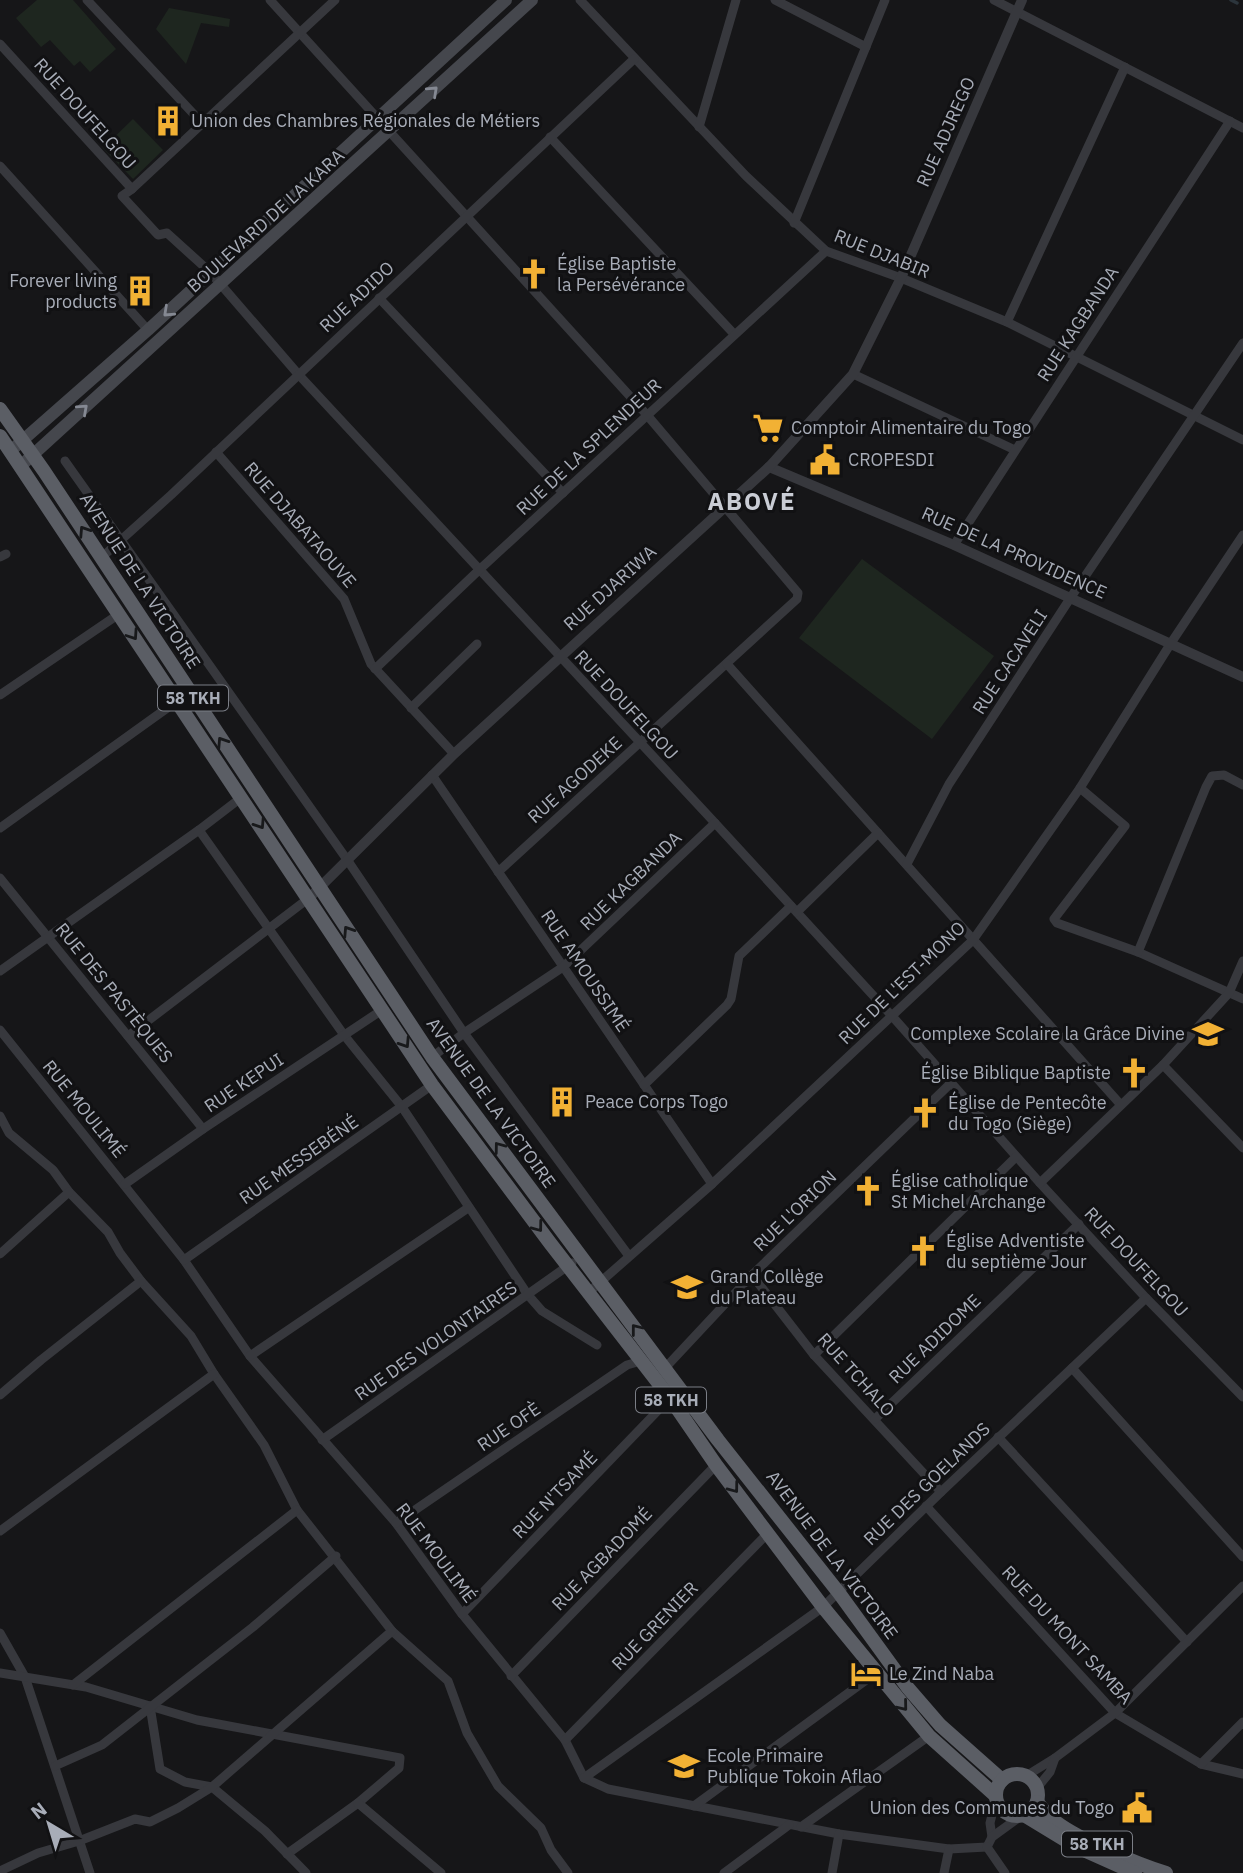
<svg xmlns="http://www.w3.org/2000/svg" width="1243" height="1873" font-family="'IBM Plex Sans',sans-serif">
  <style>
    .green { fill: #1e261f }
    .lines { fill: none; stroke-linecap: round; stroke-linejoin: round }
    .stream { stroke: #2c353c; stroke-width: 3.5 }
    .minor { stroke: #37383d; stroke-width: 9 }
    .tertiary { stroke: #37383d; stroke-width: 10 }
    .secondary { stroke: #45474d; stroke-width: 12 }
    .trunk { stroke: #5b5e65; stroke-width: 14 }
    .oneway { stroke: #858993 }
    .oneway2 { stroke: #18191b }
    .labels { text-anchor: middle; stroke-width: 6; stroke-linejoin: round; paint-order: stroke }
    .shield { fill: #111113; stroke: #7b7e86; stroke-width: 2 }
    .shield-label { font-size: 16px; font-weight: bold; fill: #a8adb8 }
    .street-label { font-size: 18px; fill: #a8adb8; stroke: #111113 }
    .poi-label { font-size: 18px; fill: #a8adb8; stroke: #111113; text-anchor: start }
    .district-label { font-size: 24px; font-weight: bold; letter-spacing: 2px; fill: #c9ccd4; stroke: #111113 }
  </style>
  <rect width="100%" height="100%" fill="#161618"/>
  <g class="green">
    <path d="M 37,0 L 73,0 L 116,49 L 90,72 L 80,61 L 74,66 L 50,40 L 41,47 L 16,18 Z"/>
    <path d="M 169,8 L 230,19 L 229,27 L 201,23 L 186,64 L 156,29 Z"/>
    <path d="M 133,119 L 163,150 L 133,179 L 103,148 Z"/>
    <path d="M 862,559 L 994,656 L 932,739 L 799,638 Z"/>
  </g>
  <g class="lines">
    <path class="stream" d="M 1231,0 L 1237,3"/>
    <g class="minor">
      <path d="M 87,0 L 202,123"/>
      <path d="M 270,0 L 647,415 L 798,593 L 797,599 L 498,872"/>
      <path d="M 580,0 L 746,176 L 826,251 L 901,278 L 1007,322 L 1243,440"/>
      <path d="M 775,0 L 866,47"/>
      <path d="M 994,0 L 1243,128"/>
      <path d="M 0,44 L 132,189 L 122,196 L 158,235 L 167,233 L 210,272 L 298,374 L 715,823 L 892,1016 L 1040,1183 L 1146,1298 L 1243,1397"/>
      <path d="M 699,127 L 736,0"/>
      <path d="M 550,137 L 734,334"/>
      <path d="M 0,166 L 148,330"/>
      <path d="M 132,189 L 335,0"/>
      <path d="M 794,223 L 885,0"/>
      <path d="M 379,298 L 563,493"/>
      <path d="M 1007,322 L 1125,67"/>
      <path d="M 853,374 L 1015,450"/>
      <path d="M 216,452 L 344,599 L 371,664 L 454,754"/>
      <path d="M 65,461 L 348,861 L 464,1033 L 629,1256"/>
      <path d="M 954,545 L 1230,121"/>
      <path d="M 0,557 L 6,554"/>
      <path d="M 101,558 L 171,495 L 634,59"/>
      <path d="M 727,664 L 1121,1105"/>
      <path d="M 375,669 L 479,570 L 826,251"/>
      <path d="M 0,695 L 119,614"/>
      <path d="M 411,708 L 477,644"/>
      <path d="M 432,775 L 712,1184"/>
      <path d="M 1080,788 L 1125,826 L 1054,919 L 1057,923 L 1138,952 L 1243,999"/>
      <path d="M 0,828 L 177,701"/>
      <path d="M 199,830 L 344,1035 L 402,1107 L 528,1295 L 542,1311 L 597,1345"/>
      <path d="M 907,864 L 949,784 L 1071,597 L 1243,343"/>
      <path d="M 0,878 L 203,1129"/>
      <path d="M 797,912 L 878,833"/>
      <path d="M 1138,952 L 1206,787 L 1212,776 L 1224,775 L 1243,785"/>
      <path d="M 0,971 L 199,830 L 242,797"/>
      <path d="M 0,1030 L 184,1260 L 250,1356 L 396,1523 L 462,1614 L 565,1740 L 584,1778 L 608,1789 L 839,1834 L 949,1849 L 987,1847"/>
      <path d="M 128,1036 L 309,898"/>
      <path d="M 432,1057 L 464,1033 L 563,967 L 715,823"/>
      <path d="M 1163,1065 L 1243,1148"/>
      <path d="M 644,1085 L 727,1005 L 731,999 L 739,956 L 791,906"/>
      <path d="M 0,1116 L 9,1133 L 53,1170 L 69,1192 L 108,1232 L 120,1253 L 141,1281 L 191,1336 L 214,1374 L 264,1445 L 297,1510 L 392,1631 L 448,1681 L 467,1733 L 498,1786 L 541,1828 L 551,1850 L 568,1873"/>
      <path d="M 1040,1183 L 1163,1065 L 1229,993 L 1243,961"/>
      <path d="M 125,1184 L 203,1129 L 382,1010"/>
      <path d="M 0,1254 L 69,1192"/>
      <path d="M 184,1260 L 432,1085"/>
      <path d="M 752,1275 L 814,1355 L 941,1492"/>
      <path d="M 589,1292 L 712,1184 L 973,940 L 1080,788 L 1171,643 L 1243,535"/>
      <path d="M 814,1355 L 1016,1157"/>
      <path d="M 250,1356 L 468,1208"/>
      <path d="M 666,1367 L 752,1275 L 951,1083"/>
      <path d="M 1072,1368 L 1243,1557"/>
      <path d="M 0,1395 L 41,1360 L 141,1281"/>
      <path d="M 875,1419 L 1079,1224"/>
      <path d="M 998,1437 L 1187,1642"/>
      <path d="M 322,1440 L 572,1263"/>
      <path d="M 926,1506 L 1115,1713 L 1201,1764 L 1243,1774"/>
      <path d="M 396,1523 L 627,1365 L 641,1361"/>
      <path d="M 0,1531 L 214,1374"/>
      <path d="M 462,1614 L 670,1398"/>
      <path d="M 0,1633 L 25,1677 L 90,1873"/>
      <path d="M 0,1673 L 86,1687 L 197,1720 L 400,1758 L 399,1768 L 358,1803 L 287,1854"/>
      <path d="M 511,1676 L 716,1465"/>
      <path d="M 73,1685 L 297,1510"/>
      <path d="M 150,1706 L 160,1769 L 185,1782 L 212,1787 L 265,1831 L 306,1873"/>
      <path d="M 565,1740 L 768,1533"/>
      <path d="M 1201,1764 L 1243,1722"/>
      <path d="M 55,1766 L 102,1745 L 253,1627 L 336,1556"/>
      <path d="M 1026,1776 L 1055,1758 L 1115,1713 L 1243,1586"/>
      <path d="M 584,1778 L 823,1607 L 941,1492 L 1146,1298"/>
      <path d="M 1037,1788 L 1050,1772 L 1055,1758"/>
      <path d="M 358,1803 L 441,1873"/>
      <path d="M 694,1806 L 877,1672"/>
      <path d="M 801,1827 L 929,1736"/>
      <path d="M 992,1837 L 990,1823 L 996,1799"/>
      <path d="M 987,1847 L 992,1837 L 1021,1816"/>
      <path d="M 987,1847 L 1005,1873"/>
      <path d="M 0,1871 L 38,1853 L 79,1841 L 135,1819 L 150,1822 L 178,1808 L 212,1787 L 392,1631"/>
      <path d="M 724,1873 L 789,1825"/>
      <path d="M 832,1873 L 839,1834"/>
      <path d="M 944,1873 L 949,1849"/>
    </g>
    <g class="tertiary">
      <path d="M 769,467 L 954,545 L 1243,677"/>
      <path d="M 309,898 L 454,754 L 769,467 L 853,374 L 901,278 L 1022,0"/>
    </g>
    <g class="secondary">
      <path d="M 15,447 L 148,330 L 506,0"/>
      <path d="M 25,462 L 532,0"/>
    </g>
    <g class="trunk">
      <path d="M 0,409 L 44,471 L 432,1057 L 718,1440 L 839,1593 L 908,1688 L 940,1725 L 1002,1780"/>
      <path d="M 0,436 L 432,1085 L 550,1243 L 670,1398 L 716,1465 L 823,1607 L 929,1736 L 996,1796"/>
      <circle cx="1017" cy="1795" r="21"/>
      <path d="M 1037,1802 C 1043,1809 1048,1817 1056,1822 C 1080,1840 1137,1864 1166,1873"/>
      <path d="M 1024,1815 L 1075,1846 L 1135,1873"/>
    </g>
  </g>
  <defs><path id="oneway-chevron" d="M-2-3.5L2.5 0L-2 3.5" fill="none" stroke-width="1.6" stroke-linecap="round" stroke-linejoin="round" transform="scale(1.75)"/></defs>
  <g class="oneway">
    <use href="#oneway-chevron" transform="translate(433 91) rotate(-43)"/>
    <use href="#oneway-chevron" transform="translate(168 312) rotate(137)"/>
    <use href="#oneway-chevron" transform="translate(83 409) rotate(-42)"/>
  </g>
  <g class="oneway2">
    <use href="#oneway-chevron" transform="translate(84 531) rotate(-123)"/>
    <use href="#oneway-chevron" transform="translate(133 635) rotate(56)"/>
    <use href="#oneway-chevron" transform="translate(222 742) rotate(-123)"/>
    <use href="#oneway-chevron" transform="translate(260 824) rotate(57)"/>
    <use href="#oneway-chevron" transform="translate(348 931) rotate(-123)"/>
    <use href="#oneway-chevron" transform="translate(405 1043) rotate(57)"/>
    <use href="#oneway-chevron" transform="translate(499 1147) rotate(-127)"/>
    <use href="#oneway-chevron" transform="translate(538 1227) rotate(53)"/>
    <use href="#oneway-chevron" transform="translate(636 1329) rotate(-128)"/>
    <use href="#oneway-chevron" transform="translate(734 1488) rotate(53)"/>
    <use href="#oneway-chevron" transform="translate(903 1706) rotate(51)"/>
  </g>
  <defs>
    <g id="building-bare" transform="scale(2.415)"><path d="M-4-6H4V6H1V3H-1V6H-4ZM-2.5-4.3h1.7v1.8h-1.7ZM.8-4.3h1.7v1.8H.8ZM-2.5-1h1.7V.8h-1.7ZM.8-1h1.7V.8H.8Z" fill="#f2b134" stroke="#111113" stroke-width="2.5" paint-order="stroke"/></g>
    <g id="church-bare" transform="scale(2.415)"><path d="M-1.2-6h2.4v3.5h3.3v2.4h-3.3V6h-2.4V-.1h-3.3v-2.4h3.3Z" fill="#f2b134" stroke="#111113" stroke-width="2.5" paint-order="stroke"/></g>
    <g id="supermarket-bare" transform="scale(2.415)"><path d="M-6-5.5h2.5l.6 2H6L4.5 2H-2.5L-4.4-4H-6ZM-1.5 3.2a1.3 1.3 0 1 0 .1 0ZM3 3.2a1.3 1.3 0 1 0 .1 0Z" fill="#f2b134" stroke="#111113" stroke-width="2.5" paint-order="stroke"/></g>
    <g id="civic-bare" transform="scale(2.415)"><path d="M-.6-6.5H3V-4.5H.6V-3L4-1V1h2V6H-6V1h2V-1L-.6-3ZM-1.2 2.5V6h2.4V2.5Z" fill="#f2b134" stroke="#111113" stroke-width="2.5" paint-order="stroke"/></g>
    <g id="school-bare" transform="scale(2.415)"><path d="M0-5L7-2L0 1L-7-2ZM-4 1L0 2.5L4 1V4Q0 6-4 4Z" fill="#f2b134" stroke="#111113" stroke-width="2.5" paint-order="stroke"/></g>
    <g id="hotel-bare" transform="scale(2.415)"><path d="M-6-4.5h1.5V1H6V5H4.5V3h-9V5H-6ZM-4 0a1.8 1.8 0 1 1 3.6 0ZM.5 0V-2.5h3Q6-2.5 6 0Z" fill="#f2b134" stroke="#111113" stroke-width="2.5" paint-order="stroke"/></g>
  </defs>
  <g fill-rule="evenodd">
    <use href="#building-bare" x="168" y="121"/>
    <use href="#church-bare" x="534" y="274"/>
    <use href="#building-bare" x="140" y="291"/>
    <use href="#supermarket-bare" x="768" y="428"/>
    <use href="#civic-bare" x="825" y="460"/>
    <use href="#school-bare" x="1208" y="1034"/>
    <use href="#church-bare" x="1134" y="1073"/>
    <use href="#building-bare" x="562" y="1102"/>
    <use href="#church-bare" x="925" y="1113"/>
    <use href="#church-bare" x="868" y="1191"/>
    <use href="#church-bare" x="923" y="1251"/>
    <use href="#school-bare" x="687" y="1287"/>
    <use href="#hotel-bare" x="866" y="1674"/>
    <use href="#school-bare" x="684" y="1766"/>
    <use href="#civic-bare" x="1137" y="1808"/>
  </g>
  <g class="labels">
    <g class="shield">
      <rect x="158" y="685.5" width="70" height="25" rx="5"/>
      <rect x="636" y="1387.5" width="70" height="25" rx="5"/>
      <rect x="1062" y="1831.5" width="70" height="25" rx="5"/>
    </g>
    <g class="shield-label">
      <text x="193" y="704">58 TKH</text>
      <text x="671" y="1406">58 TKH</text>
      <text x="1097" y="1850">58 TKH</text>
    </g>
    <g class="street-label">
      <text transform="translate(85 114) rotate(48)" y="6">RUE DOUFELGOU</text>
      <text transform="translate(946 132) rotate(-66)" y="6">RUE ADJREGO</text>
      <text transform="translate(266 221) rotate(-42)" y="6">BOULEVARD DE LA KARA</text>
      <text transform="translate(882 254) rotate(22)" y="6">RUE DJABIR</text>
      <text transform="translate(357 297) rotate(-43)" y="6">RUE ADIDO</text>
      <text transform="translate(1078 324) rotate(-57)" y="6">RUE KAGBANDA</text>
      <text transform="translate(589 447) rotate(-43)" y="6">RUE DE LA SPLENDEUR</text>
      <text transform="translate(300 525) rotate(49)" y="6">RUE DJABATAOUVE</text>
      <text transform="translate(1014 553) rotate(24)" y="6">RUE DE LA PROVIDENCE</text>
      <text transform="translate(140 581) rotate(57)" y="6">AVENUE DE LA VICTOIRE</text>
      <text transform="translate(610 588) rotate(-42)" y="6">RUE DJARIWA</text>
      <text transform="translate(1010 662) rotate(-57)" y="6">RUE CACAVELI</text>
      <text transform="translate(626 705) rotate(47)" y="6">RUE DOUFELGOU</text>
      <text transform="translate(575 780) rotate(-42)" y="6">RUE AGODEKE</text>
      <text transform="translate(631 881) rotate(-44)" y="6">RUE KAGBANDA</text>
      <text transform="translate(585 971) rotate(56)" y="6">RUE AMOUSSIMÉ</text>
      <text transform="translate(902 983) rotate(-44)" y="6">RUE DE L'EST-MONO</text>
      <text transform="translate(114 993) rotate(51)" y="6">RUE DES PASTÈQUES</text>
      <text transform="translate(244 1083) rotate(-34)" y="6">RUE KEPUI</text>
      <text transform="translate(491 1103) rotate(54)" y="6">AVENUE DE LA VICTOIRE</text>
      <text transform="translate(84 1109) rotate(51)" y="6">RUE MOULIMÉ</text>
      <text transform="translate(299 1160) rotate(-35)" y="6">RUE MESSEBÉNÉ</text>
      <text transform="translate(795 1211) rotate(-44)" y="6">RUE L'ORION</text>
      <text transform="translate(1136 1262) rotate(47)" y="6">RUE DOUFELGOU</text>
      <text transform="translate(935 1339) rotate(-44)" y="6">RUE ADIDOME</text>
      <text transform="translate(436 1341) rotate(-35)" y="6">RUE DES VOLONTAIRES</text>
      <text transform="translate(856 1375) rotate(48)" y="6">RUE TCHALO</text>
      <text transform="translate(509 1427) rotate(-34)" y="6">RUE OFÈ</text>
      <text transform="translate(927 1484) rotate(-44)" y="6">RUE DES GOELANDS</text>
      <text transform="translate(555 1495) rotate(-46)" y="6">RUE N'TSAMÉ</text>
      <text transform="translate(436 1553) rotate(53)" y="6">RUE MOULIMÉ</text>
      <text transform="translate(832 1555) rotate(53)" y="6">AVENUE DE LA VICTOIRE</text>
      <text transform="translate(602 1559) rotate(-46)" y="6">RUE AGBADOMÉ</text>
      <text transform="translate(655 1626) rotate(-46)" y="6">RUE GRENIER</text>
      <text transform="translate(1067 1635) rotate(47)" y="6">RUE DU MONT SAMBA</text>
    </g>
    <g class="poi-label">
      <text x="191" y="127">Union des Chambres Régionales de Métiers</text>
      <text x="557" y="270">Église Baptiste<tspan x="557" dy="21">la Persévérance</tspan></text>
      <text x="117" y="287" text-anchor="end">Forever living<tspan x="117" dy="21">products</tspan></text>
      <text x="791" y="434">Comptoir Alimentaire du Togo</text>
      <text x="848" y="466">CROPESDI</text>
      <text x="1185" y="1040" text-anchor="end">Complexe Scolaire la Grâce Divine</text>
      <text x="1111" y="1079" text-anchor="end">Église Biblique Baptiste</text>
      <text x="585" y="1108">Peace Corps Togo</text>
      <text x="948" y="1109">Église de Pentecôte<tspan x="948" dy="21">du Togo (Siège)</tspan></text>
      <text x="891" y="1187">Église catholique<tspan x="891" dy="21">St Michel Archange</tspan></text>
      <text x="946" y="1247">Église Adventiste<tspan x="946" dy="21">du septième Jour</tspan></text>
      <text x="710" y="1283">Grand Collège<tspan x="710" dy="21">du Plateau</tspan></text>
      <text x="889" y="1680">Le Zind Naba</text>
      <text x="707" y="1762">Ecole Primaire<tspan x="707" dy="21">Publique Tokoin Aflao</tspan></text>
      <text x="1114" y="1814" text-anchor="end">Union des Communes du Togo</text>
    </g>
    <g class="district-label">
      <text x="752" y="510">ABOVÉ</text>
    </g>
  </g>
  <g transform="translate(49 1824) rotate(322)" stroke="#111113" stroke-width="5" paint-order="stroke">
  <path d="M0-5L12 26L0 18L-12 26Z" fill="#a8adb8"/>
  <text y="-10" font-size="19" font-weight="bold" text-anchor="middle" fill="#a8adb8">N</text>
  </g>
</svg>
